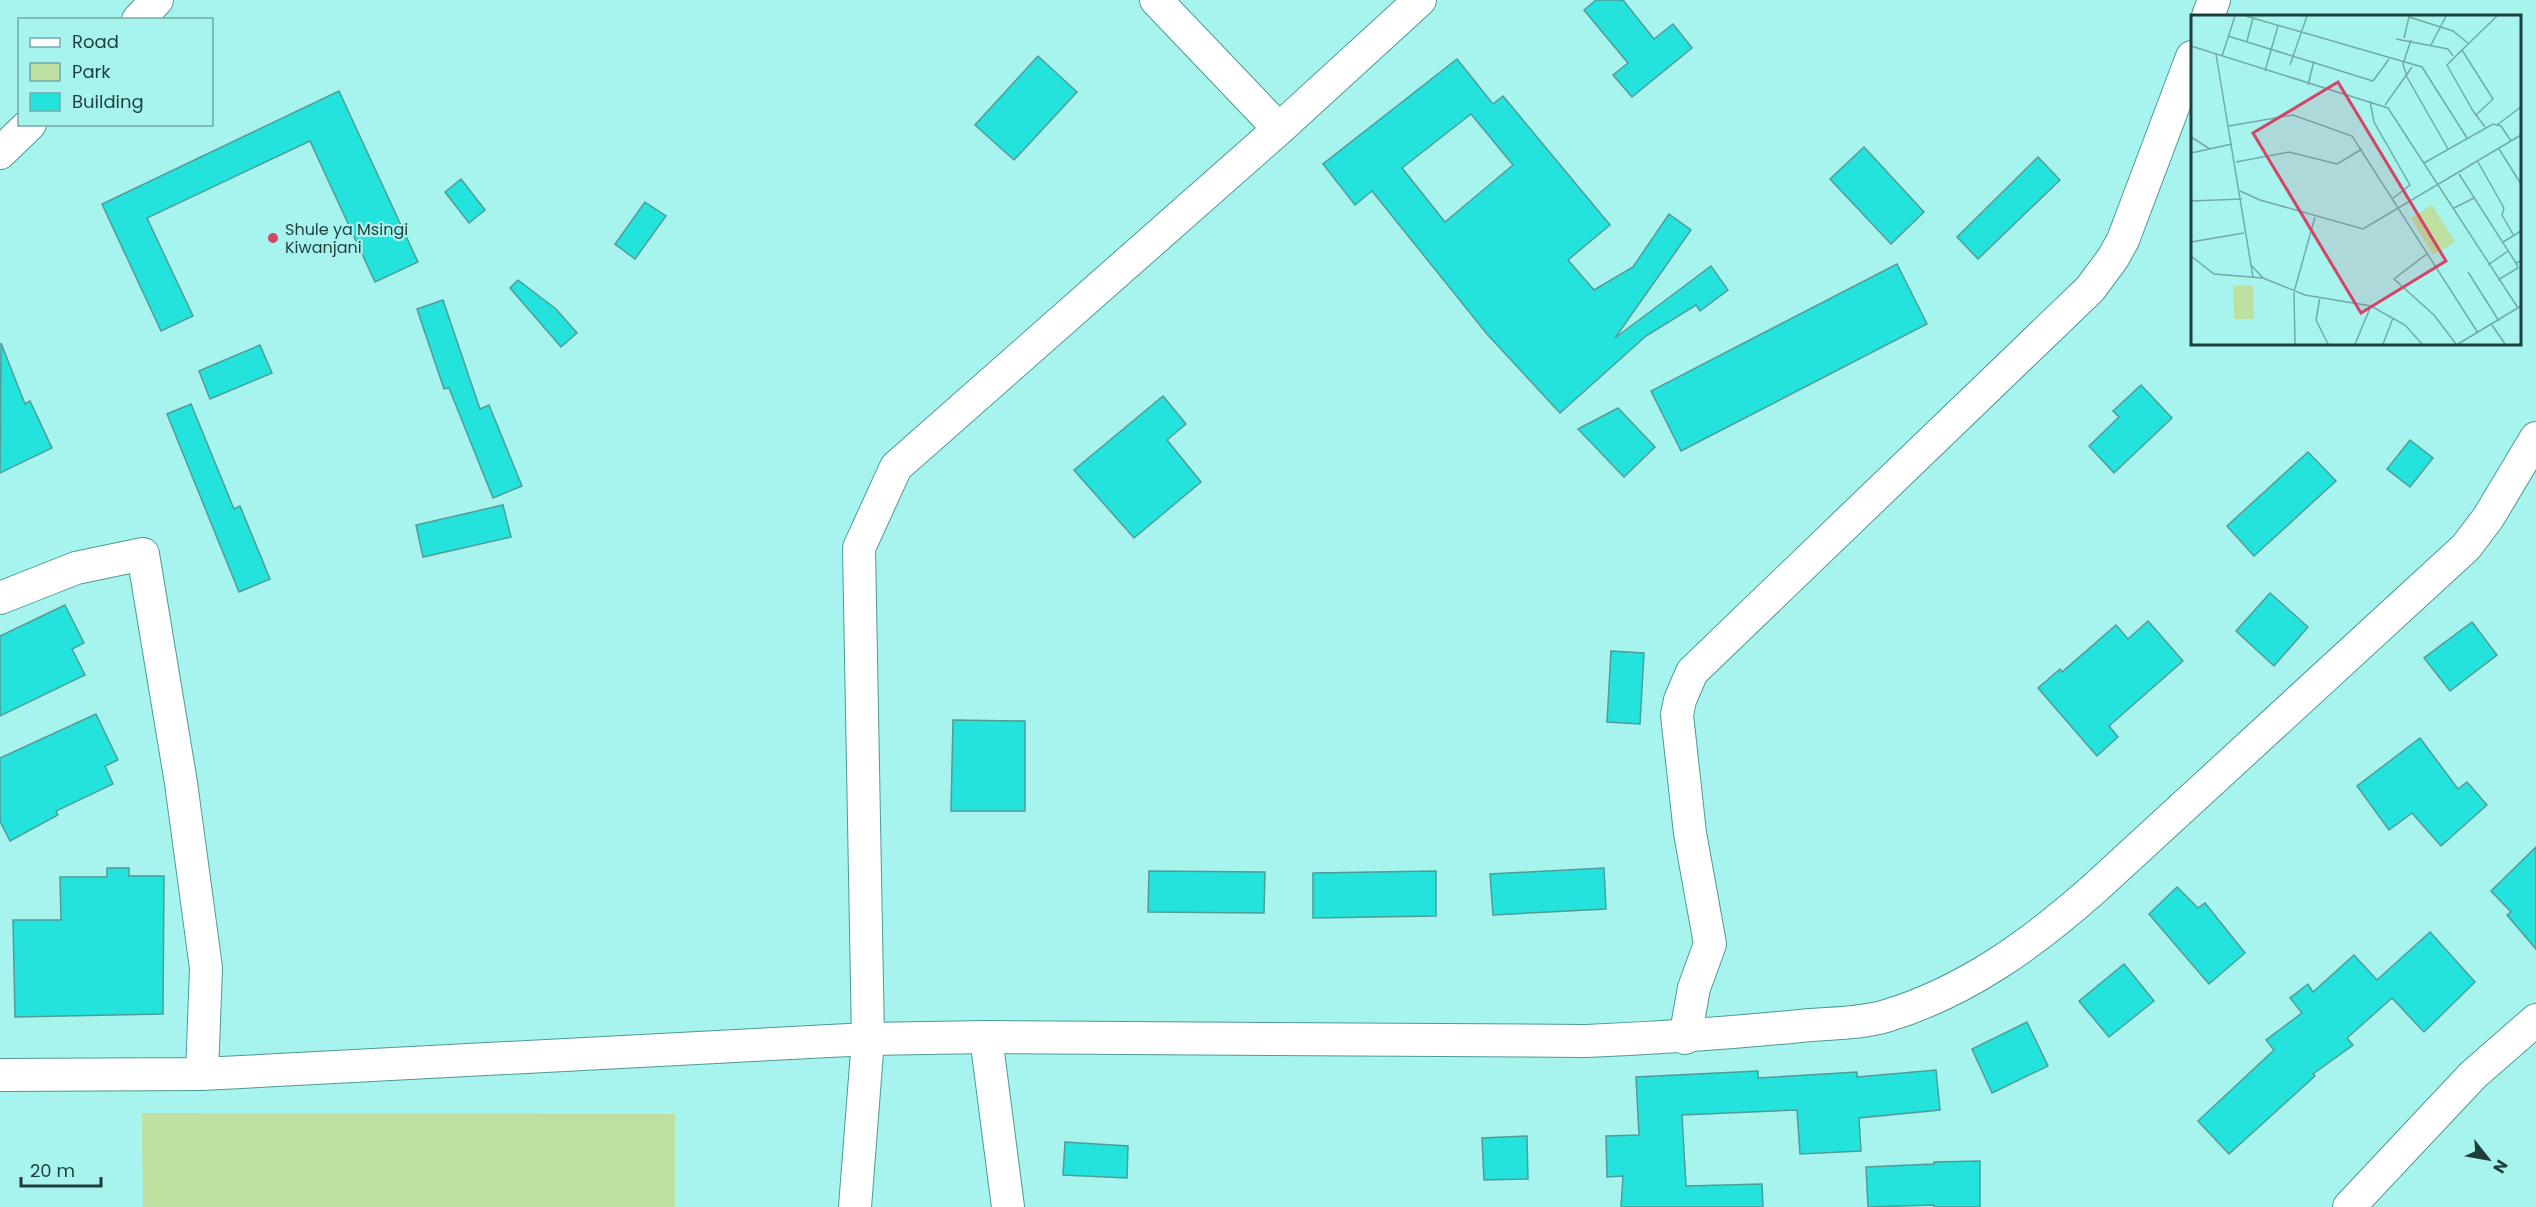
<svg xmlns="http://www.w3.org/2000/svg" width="2536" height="1207" font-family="Poppins,sans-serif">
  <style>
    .green { fill: #bddfa0 }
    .building { fill: #23e3dc; stroke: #509c98; stroke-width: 1.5; fill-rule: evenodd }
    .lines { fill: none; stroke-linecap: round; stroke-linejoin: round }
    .minor-casing { stroke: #4d9995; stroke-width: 34 }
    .minor { stroke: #fff; stroke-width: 32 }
    .poi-dot { fill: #d34465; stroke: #a7f4ef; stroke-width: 2 }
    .labels { text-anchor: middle; stroke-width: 4.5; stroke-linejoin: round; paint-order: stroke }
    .poi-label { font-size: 16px; fill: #1e3e3c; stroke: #a7f4ef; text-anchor: start }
    .inset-road { fill: none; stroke: #70aba7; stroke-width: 1.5 }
    .view { fill: #d34465; fill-opacity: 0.15; stroke: #d34465; stroke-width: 3 }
    .inset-edge { fill: none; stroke: #1e3e3c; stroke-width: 3 }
  </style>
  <rect width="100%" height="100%" fill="#a7f4ef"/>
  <path class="green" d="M 142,1113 L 675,1114 L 675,1207 L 143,1207 Z"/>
  <g class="building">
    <path d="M 1596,0 L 1623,0 L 1654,39 L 1673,24 L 1692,48 L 1632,97 L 1613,75 L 1628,63 L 1584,10 Z"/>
    <path d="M 1038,56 L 1077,92 L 1014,160 L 975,125 Z"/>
    <path d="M 1457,59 L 1493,104 L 1503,96 L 1610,225 L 1568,260 L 1594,290 L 1633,267 L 1669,214 L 1691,230 L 1615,338 L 1711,266 L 1728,290 L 1700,311 L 1696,305 L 1646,336 L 1560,413 L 1487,334 L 1372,191 L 1355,205 L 1323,164 ZM 1471,114 L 1513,165 L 1445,222 L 1402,168 Z"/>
    <path d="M 339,91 L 418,262 L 375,282 L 310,141 L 147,218 L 193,316 L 161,331 L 102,204 Z"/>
    <path d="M 1864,147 L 1924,212 L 1891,244 L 1830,179 Z"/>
    <path d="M 2038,157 L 2060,180 L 1978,259 L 1957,237 Z"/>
    <path d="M 461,179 L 485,210 L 469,223 L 445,192 Z"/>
    <path d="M 645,202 L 666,216 L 635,259 L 615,244 Z"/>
    <path d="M 1897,264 L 1927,324 L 1681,451 L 1651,391 Z"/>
    <path d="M 518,280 L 556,309 L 577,333 L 561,347 L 510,288 Z"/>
    <path d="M 443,300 L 480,409 L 489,405 L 522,486 L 493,498 L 449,388 L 444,389 L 417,309 Z"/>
    <path d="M 1,343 L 25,404 L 30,401 L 52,448 L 0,473 Z"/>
    <path d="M 260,345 L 272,373 L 210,399 L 199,371 Z"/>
    <path d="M 2141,385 L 2172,418 L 2114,473 L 2089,446 L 2119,417 L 2113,411 Z"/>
    <path d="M 1163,396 L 1186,424 L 1167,440 L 1201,482 L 1134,538 L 1074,470 Z"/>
    <path d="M 191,404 L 234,509 L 240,506 L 270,579 L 239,592 L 167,414 Z"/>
    <path d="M 1618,408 L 1655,447 L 1624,477 L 1578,429 Z"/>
    <path d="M 2410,440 L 2433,458 L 2410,487 L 2387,469 Z"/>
    <path d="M 2308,452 L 2336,481 L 2254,556 L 2227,526 Z"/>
    <path d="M 503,505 L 511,537 L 423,557 L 416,525 Z"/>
    <path d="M 2270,593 L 2308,627 L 2274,666 L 2236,631 Z"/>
    <path d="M 65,605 L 84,643 L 72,649 L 85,675 L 0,716 L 0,636 Z"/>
    <path d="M 2148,621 L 2183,661 L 2109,726 L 2118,737 L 2097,756 L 2038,688 L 2060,669 L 2062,672 L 2116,625 L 2128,639 Z"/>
    <path d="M 2472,622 L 2497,655 L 2450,691 L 2424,658 Z"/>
    <path d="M 1611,651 L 1644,653 L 1640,724 L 1607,722 Z"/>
    <path d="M 96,714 L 118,760 L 105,766 L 113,784 L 56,811 L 58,815 L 10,841 L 0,821 L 0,758 Z"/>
    <path d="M 953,720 L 1025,721 L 1025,811 L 951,811 Z"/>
    <path d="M 2420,738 L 2458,789 L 2467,782 L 2487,805 L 2441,846 L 2412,813 L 2389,830 L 2357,786 Z"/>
    <path d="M 2536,847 L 2536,949 L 2507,915 L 2511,912 L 2491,891 Z"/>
    <path d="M 107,868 L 129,868 L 129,876 L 164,876 L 163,1014 L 15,1017 L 13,920 L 61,920 L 60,877 L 107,877 Z"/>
    <path d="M 1604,868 L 1606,909 L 1493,915 L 1490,874 Z"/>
    <path d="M 1149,871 L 1265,872 L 1264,913 L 1148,912 Z"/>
    <path d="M 1436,871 L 1436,916 L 1313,918 L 1313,873 Z"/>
    <path d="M 2177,887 L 2198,908 L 2205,903 L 2245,953 L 2209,984 L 2149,914 Z"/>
    <path d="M 2430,932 L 2475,982 L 2424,1032 L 2392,998 L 2347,1038 L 2353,1045 L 2313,1074 L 2315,1076 L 2229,1154 L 2198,1121 L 2274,1050 L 2266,1040 L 2302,1013 L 2290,998 L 2308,984 L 2313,992 L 2354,955 L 2377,980 Z"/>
    <path d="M 2124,964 L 2154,1001 L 2109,1037 L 2079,1001 Z"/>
    <path d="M 2027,1022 L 2048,1066 L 1992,1093 L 1972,1049 Z"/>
    <path d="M 1936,1070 L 1940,1110 L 1859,1118 L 1861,1151 L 1800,1154 L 1797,1110 L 1682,1115 L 1686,1186 L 1762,1184 L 1763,1207 L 1621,1207 L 1623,1176 L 1607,1177 L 1606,1136 L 1639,1135 L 1636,1077 L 1758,1071 L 1758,1078 L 1857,1072 L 1857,1077 Z"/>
    <path d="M 1527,1136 L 1528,1179 L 1484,1180 L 1482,1138 Z"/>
    <path d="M 1065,1142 L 1128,1146 L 1127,1178 L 1063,1175 Z"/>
    <path d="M 1980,1161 L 1980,1207 L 1934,1207 L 1934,1205 L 1868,1207 L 1866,1167 L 1934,1164 L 1934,1162 Z"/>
  </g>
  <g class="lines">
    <g class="minor-casing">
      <g id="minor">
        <path d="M 1156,0 L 1279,129"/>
        <path d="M 2208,16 L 2214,0"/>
        <path d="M 138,20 L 157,0"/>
        <path d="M 0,153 L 30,124"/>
        <path d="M 0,598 L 76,568 L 143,554 L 181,783 L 206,968 L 202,1074"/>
        <path d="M 986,1037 L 1008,1207"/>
        <path d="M 1685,1038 L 1694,988 L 1710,944 L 1690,833 L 1677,715 L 1680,700 L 1692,672 L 2090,289 L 2113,258 L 2123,240 L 2192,57"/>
        <path d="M 0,1075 L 202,1074 L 868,1039 L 986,1037 L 1586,1041 C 1658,1038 1729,1033 1800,1026 C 1828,1023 1860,1024 1886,1016 C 1966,992 2033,943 2095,888 L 2466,547 L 2488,518 L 2536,438"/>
        <path d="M 855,1207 L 868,1039 L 859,548 L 896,467 L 1279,129 L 1420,0"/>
        <path d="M 2349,1207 L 2473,1075 L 2536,1020"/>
      </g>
    </g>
    <use href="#minor" class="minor"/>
  </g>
  <circle class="poi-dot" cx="273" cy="238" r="6"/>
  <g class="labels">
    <g class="poi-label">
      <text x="285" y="235">Shule ya Msingi<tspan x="285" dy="18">Kiwanjani</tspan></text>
    </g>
  </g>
  <g transform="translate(2191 15)">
    <rect width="330" height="330" fill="#a7f4ef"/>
    <path d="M 241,190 L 264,227 L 242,240 L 220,203 ZM 62,270 L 63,304 L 43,304 L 42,271 Z" fill="#bddfa0"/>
    <path class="inset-road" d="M 55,1 L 231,52 L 276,123M 37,21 L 182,66 L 198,44M 213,23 L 218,2 L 262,16 L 277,28M 205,24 L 257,34 L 262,41M 220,25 L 212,49 L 216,62 L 257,134M 56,26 L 62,3M 240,30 L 255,1M 0,31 L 197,93 L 327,293M 271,35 L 306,1M 25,39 L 62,262M 31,41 L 44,1M 99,50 L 116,1M 74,56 L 87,11M 117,70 L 123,46M 179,86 L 183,107 L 219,170 L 201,184M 194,90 L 221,52M 285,100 L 302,84 L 271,35 L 256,50 L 282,96 L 294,112M 306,110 L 330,92M 38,111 L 102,100 L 161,121 L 287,318M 0,122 L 19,134M 308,134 L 330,169M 0,138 L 41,129M 45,147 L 98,137 L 146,149 L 171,134M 287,147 L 313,193 L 311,200 L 323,221M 233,148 L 302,109 L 310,111 L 320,126M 268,159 L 325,248M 49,176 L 69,185 L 172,214 L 330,120M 0,186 L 51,184M 263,193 L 283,183M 0,227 L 53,218M 312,227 L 330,216M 237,238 L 203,264 L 243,300 L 265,329M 0,241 L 23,259 L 72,263 L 114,280 L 180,291 L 214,310 L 231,329M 59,249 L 72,263M 297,250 L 317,236M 277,257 L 308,306M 307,265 L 327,253 L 325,248 L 330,246M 129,282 L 125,305 L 137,329M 301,310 L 314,329M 104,329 L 103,277 L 124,202M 164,329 L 180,291M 192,329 L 202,303M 267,329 L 330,291"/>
    <path class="view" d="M 147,67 L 255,246 L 170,298 L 62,118 Z"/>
    <rect width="330" height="330" class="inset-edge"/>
  </g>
  <rect x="18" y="18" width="195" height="108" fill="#a7f4ef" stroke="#70aba7" stroke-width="1.5"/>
  <rect x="30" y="38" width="30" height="9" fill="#ffffff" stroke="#70aba7" stroke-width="1.5"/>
  <text x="72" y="48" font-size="18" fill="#1e3e3c">Road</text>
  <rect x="30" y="63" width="30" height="18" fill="#bddfa0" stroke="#70aba7" stroke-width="1.5"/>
  <text x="72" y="78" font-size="18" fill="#1e3e3c">Park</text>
  <rect x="30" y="93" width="30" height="18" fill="#23e3dc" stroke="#70aba7" stroke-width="1.5"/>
  <text x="72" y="108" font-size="18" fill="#1e3e3c">Building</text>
  <g transform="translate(2488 1159) rotate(121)" stroke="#a7f4ef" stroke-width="4.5" paint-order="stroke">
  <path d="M0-4.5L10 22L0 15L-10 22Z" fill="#1e3e3c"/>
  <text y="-9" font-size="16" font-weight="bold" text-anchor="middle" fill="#1e3e3c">N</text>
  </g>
  <path d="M21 1177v9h80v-9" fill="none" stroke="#1e3e3c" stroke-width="3"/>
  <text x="30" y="1177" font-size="18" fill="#1e3e3c" stroke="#a7f4ef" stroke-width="4.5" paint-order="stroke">20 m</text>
</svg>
